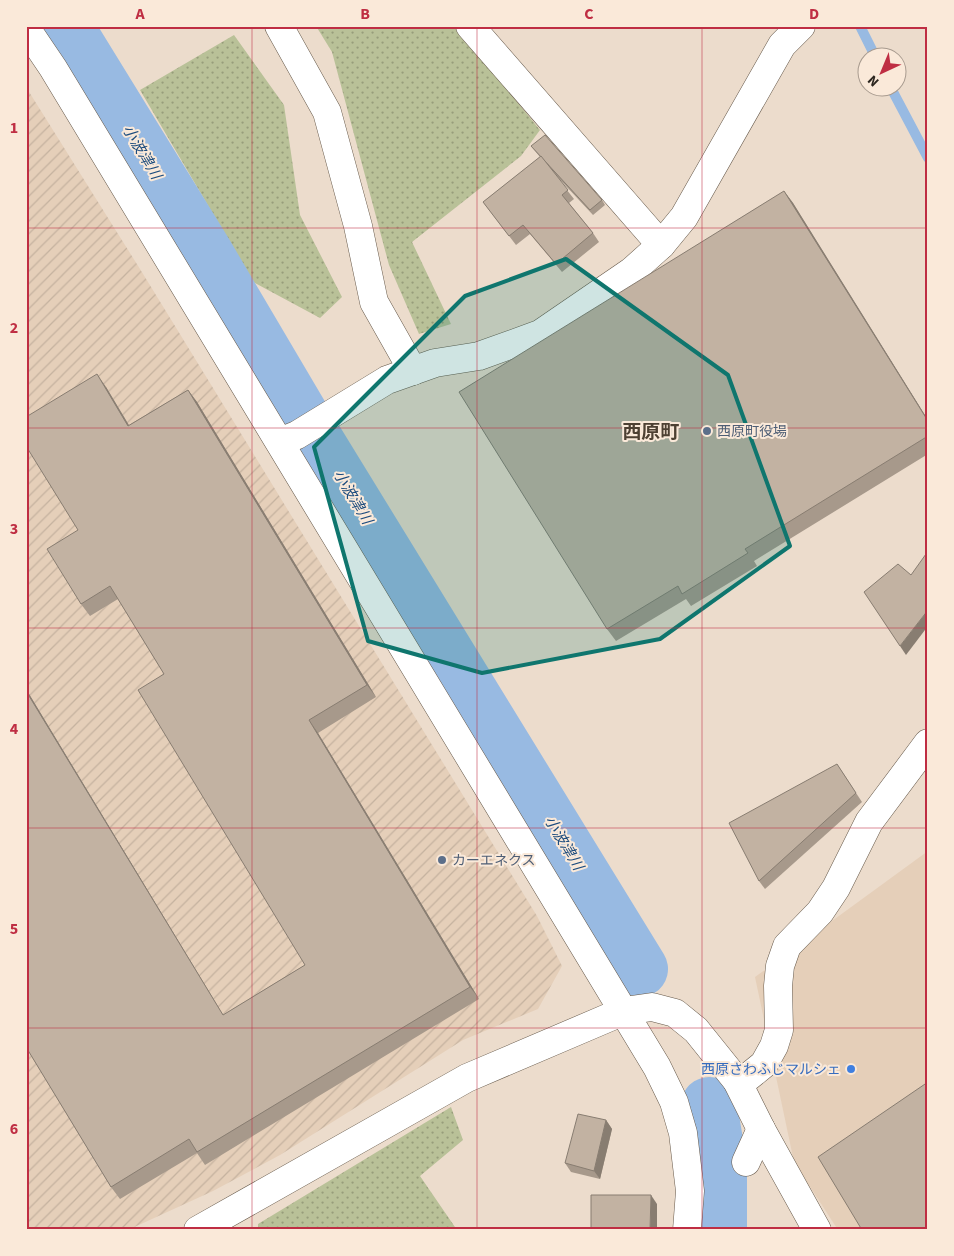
<svg xmlns="http://www.w3.org/2000/svg" width="954" height="1256" font-family="'Source Sans 3','Noto Sans JP',sans-serif">
  <style>
    .built { fill: #e5cfb9 }
    .industrial { fill: url(#industrial-furrows) }
    .grass { fill: url(#grass-dots) }
    .lines { fill: none; stroke-linecap: round; stroke-linejoin: round }
    .stream { stroke: #98bae2; stroke-width: 10 }
    .river { stroke: #98bae2; stroke-width: 56 }
    .minor-casing { stroke: #66594a; stroke-width: 29 }
    .minor { stroke: #fff; stroke-width: 28 }
    .wall { fill: #a7998b }
    .shaded-wall { fill: #887d71 }
    .building { fill: #c2b2a2; stroke: #887d71 }
    .marked { fill: #0f766e; fill-opacity: 0.2; stroke: #0f766e; stroke-width: 4; stroke-linejoin: round }
    .grid { fill: none; stroke: #bf2e43; stroke-width: 1; stroke-opacity: 0.55 }
    .service-dot { fill: #5c6f8a; stroke: #fae9d9; stroke-width: 2 }
    .shop-dot { fill: #3f7fe0; stroke: #fae9d9; stroke-width: 2 }
    .labels { text-anchor: middle; stroke-width: 4; stroke-linejoin: round; paint-order: stroke }
    .service-label { font-size: 14px; fill: #4e5e75; stroke: #fae9d9; text-anchor: start }
    .shop-label { font-size: 14px; fill: #366cbe; stroke: #fae9d9; text-anchor: end }
    .water-label { font-size: 15px; font-style: italic; fill: #1d4c7e; stroke: #fae9d9 }
    .district-label { font-size: 19px; font-weight: bold; fill: #4d4032; stroke: #fae9d9 }
    .neatline { fill: none; stroke: #bf2e43; stroke-width: 2 }
    .grid-label { font-size: 16px; text-anchor: middle; font-weight: bold; fill: #bf2e43 }
  </style>
  <defs>
    <pattern id="industrial-furrows" width="10" height="10" patternUnits="userSpaceOnUse" patternTransform="scale(1.25)"><rect width="10" height="10" fill="#e5cfb9"/><path d="M-1 1l2-2M0 10L10 0M9 11l2-2" fill="none" stroke="#c5b29f"/></pattern>
    <pattern id="grass-dots" width="8" height="8" patternUnits="userSpaceOnUse" patternTransform="scale(1.25)"><rect width="8" height="8" fill="#b9c198"/><path d="M2 2h.1M6 6h.1" fill="none" stroke="#979d7b" stroke-width="1.8" stroke-linecap="round"/></pattern>
  </defs>
  <rect width="100%" height="100%" fill="#ecdccc"/>
  <path class="built" d="M 928,851 L 928,1230 L 838,1230 L 794,1162 L 755,977 Z"/>
  <path class="industrial" d="M 26,87 L 140,269 L 537,916 L 562,966 L 538,1009 L 463,1040 L 280,1155 L 213,1191 L 128,1230 L 26,1230 Z"/>
  <g class="grass">
    <path d="M 316,26 L 455,26 L 540,130 L 521,156 L 412,242 L 451,324 L 419,334 L 389,265 L 332,52 Z"/>
    <path d="M 234,35 L 284,105 L 300,215 L 342,297 L 320,318 L 253,282 L 140,90 Z"/>
    <path d="M 451,1107 L 463,1140 L 420,1176 L 457,1230 L 258,1230 L 258,1224 Z"/>
  </g>
  <g class="lines">
    <g class="stream">
      <path d="M 860,26 L 876,58"/>
      <path d="M 891,88 L 928,158"/>
    </g>
    <g class="river">
      <path d="M 65,26 L 206,255 L 314,438 L 640,969"/>
      <path d="M 709,1105 L 719,1165 L 719,1230"/>
    </g>
    <g class="minor-casing">
      <g id="minor">
        <path d="M 279,26 L 327,112 L 358,226 L 374,302 L 413,371"/>
        <path d="M 470,26 L 661,245"/>
        <path d="M 26,28 L 53,68 L 657,1067 L 674,1102 L 683,1133 L 690,1191 L 687,1230"/>
        <path d="M 280,442 L 297,435 L 387,380 L 435,363 L 479,356 L 540,334 L 632,271 L 661,245 L 684,217 L 782,45 L 801,26"/>
        <path d="M 737,1081 L 748,1077 L 764,1064 L 774,1046 L 779,1030 L 778,986 L 780,966 L 787,946 L 820,912 L 836,888 L 869,822 L 928,743"/>
        <path d="M 746,1162 L 761,1129"/>
        <path d="M 198,1230 L 467,1078 L 624,1011 L 652,1007 L 675,1013 L 696,1030 L 737,1081 L 761,1129 L 817,1230"/>
      </g>
    </g>
    <use href="#minor" class="minor"/>
  </g>
  <g class="wall">
    <path d="M 531,146 L 602,200 L 605,205 L 593,215 L 551,170 L 574,199 L 569,203 L 593,233 L 599,242 L 562,272 L 530,234 L 516,245 L 483,202 L 540,157 Z"/>
    <path d="M 784,191 L 793,203 L 928,420 L 928,454 L 754,561 L 757,566 L 691,606 L 686,599 L 616,641 L 607,629 Z"/>
    <path d="M 106,387 L 129,425 L 188,390 L 197,402 L 376,697 L 318,733 L 479,999 L 205,1165 L 197,1153 L 120,1199 L 111,1187 L 26,1047 L 26,689 L 223,1015 L 305,965 L 164,674 L 118,599 L 90,616 L 81,604 L 78,530 Z"/>
    <path d="M 837,764 L 862,802 L 765,889 L 759,881 Z"/>
    <path d="M 606,1120 L 612,1129 L 600,1179 L 571,1172 L 565,1163 Z"/>
  </g>
  <g class="shaded-wall">
    <path d="M 784,191 L 793,203 L 928,420 L 928,421 Z"/>
    <path d="M 97,374 L 106,387 L 137,439 L 128,426 Z"/>
    <path d="M 188,390 L 197,402 L 376,697 L 367,685 Z"/>
    <path d="M 928,610 L 928,626 L 906,655 L 900,646 Z"/>
    <path d="M 26,689 L 231,1028 L 223,1015 L 26,691 Z"/>
    <path d="M 309,720 L 318,733 L 479,999 L 470,987 Z"/>
    <path d="M 606,1120 L 612,1129 L 600,1179 L 594,1171 Z"/>
    <path d="M 651,1195 L 657,1204 L 657,1230 L 650,1230 Z"/>
  </g>
  <g class="building">
    <path d="M 545,135 L 602,200 L 590,210 L 531,146 Z"/>
    <path d="M 541,156 L 568,190 L 562,195 L 593,233 L 556,264 L 523,225 L 509,236 L 483,202 Z"/>
    <path d="M 784,191 L 928,421 L 928,436 L 745,549 L 748,553 L 682,594 L 678,586 L 607,629 L 459,392 Z"/>
    <path d="M 97,374 L 128,426 L 188,390 L 367,685 L 309,720 L 470,987 L 197,1152 L 189,1139 L 111,1187 L 26,1047 L 26,691 L 223,1015 L 305,965 L 138,690 L 164,674 L 110,586 L 81,604 L 47,549 L 78,530 L 26,446 L 26,417 Z"/>
    <path d="M 926,554 L 928,555 L 928,610 L 900,646 L 864,592 L 898,564 L 911,575 Z"/>
    <path d="M 837,764 L 856,793 L 759,881 L 729,823 Z"/>
    <path d="M 928,1082 L 928,1230 L 862,1230 L 818,1157 Z"/>
    <path d="M 578,1114 L 606,1120 L 594,1171 L 565,1163 Z"/>
    <path d="M 591,1195 L 651,1195 L 650,1230 L 591,1230 Z"/>
  </g>
  <path class="marked" d="M 566,259 L 728,375 L 790,546 L 660,639 L 482,673 L 368,641 L 314,447 L 465,296 Z"/>
  <path class="grid" d="M 252,26 L 252,1230M 477,26 L 477,1230M 702,26 L 702,1230M 26,228 L 928,228M 26,428 L 928,428M 26,628 L 928,628M 26,828 L 928,828M 26,1028 L 928,1028"/>
  <g class="service-dot">
    <circle cx="707" cy="431" r="5"/>
    <circle cx="442" cy="860" r="5"/>
  </g>
  <circle class="shop-dot" cx="851" cy="1069" r="5"/>
  <g class="labels">
    <g class="service-label">
      <text x="717" y="436">西原町役場</text>
      <text x="452" y="865">カーエネクス</text>
    </g>
    <g class="shop-label">
      <text x="841" y="1074">西原さわふじマルシェ</text>
    </g>
    <g class="water-label">
      <text transform="translate(142 152) rotate(59)" y="5">小波津川</text>
      <text transform="translate(353 497) rotate(59)" y="5">小波津川</text>
      <text transform="translate(564 843) rotate(59)" y="5">小波津川</text>
    </g>
    <g class="district-label">
      <text x="651" y="438">西原町</text>
    </g>
  </g>
  <rect width="954" height="1256" fill="none" stroke="#fae9d9" stroke-width="55"/>
  <g transform="translate(882 72) rotate(224)"><circle r="24" fill="#fae9d9" stroke="#a89b8f"/>
  <path d="M0-4L9 19L0 12L-9 19Z" fill="#bf2e43"/>
  <text y="-8" font-size="14" font-weight="bold" text-anchor="middle" fill="#2c261f">N</text>
  </g>
  <rect x="28" y="28" width="898" height="1200" class="neatline"/>
  <g class="grid-label">
    <text x="140" y="19">A</text>
    <text x="365" y="19">B</text>
    <text x="589" y="19">C</text>
    <text x="814" y="19">D</text>
    <text x="14" y="133">1</text>
    <text x="14" y="333">2</text>
    <text x="14" y="534">3</text>
    <text x="14" y="734">4</text>
    <text x="14" y="934">5</text>
    <text x="14" y="1134">6</text>
  </g>
</svg>
